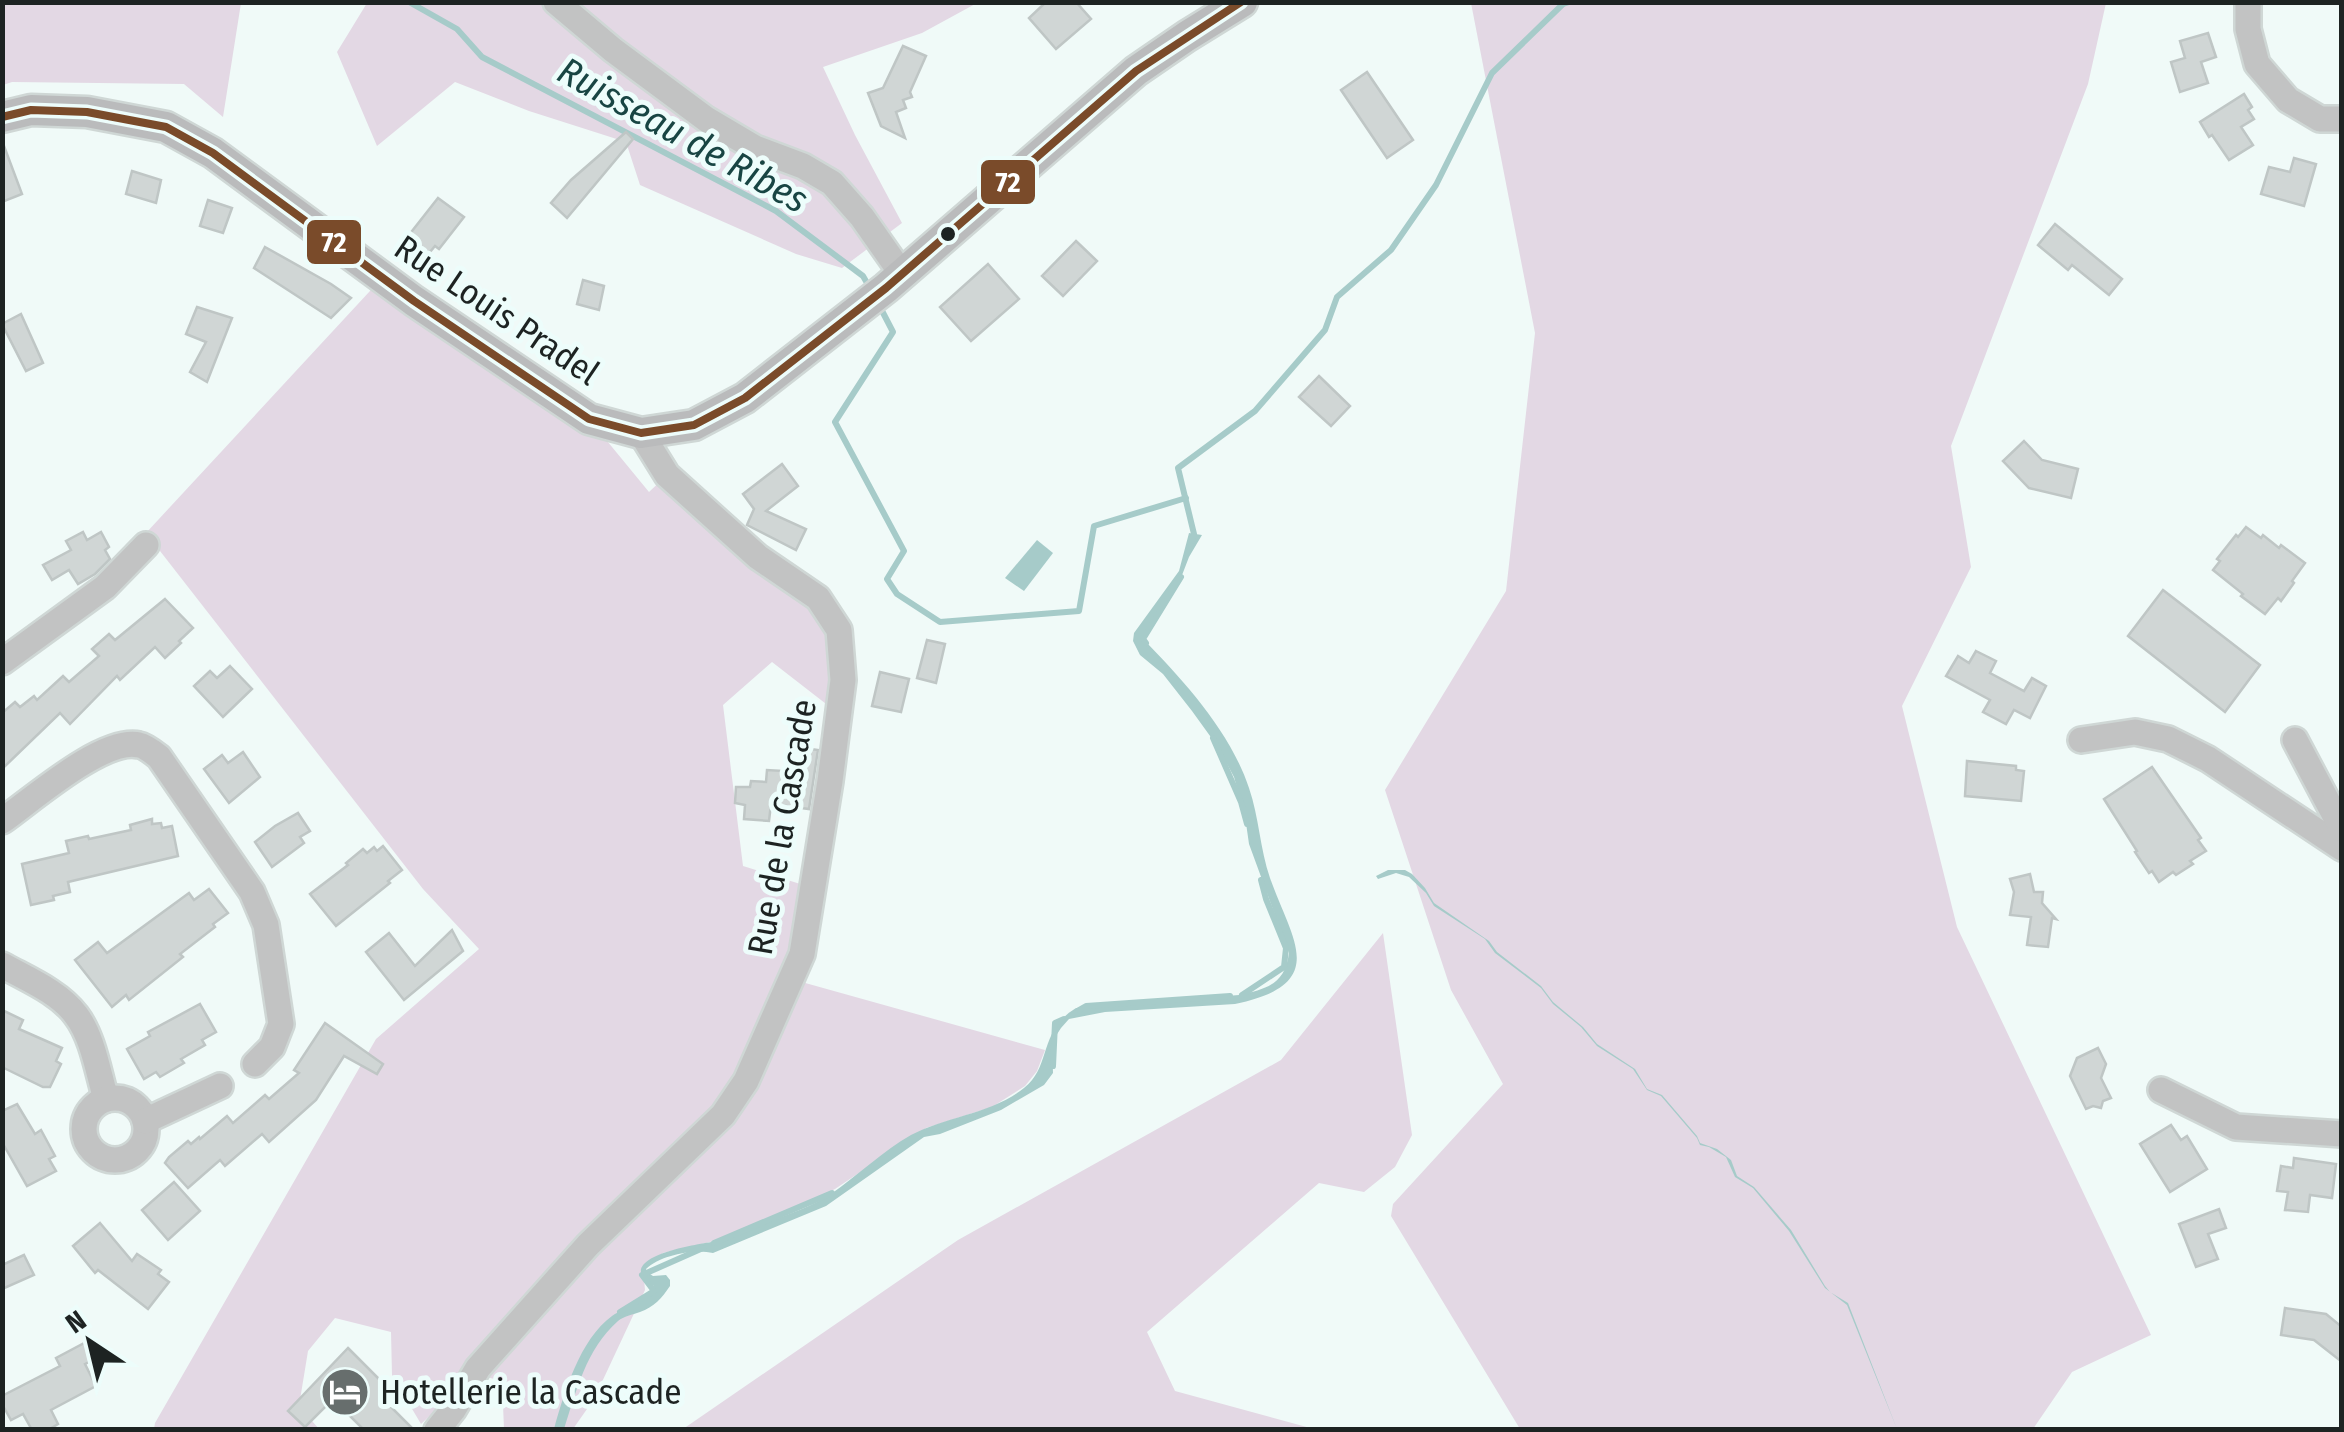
<svg xmlns="http://www.w3.org/2000/svg" width="2344" height="1432" font-family="'Fira Sans Condensed',sans-serif">
  <style>
    .green { fill: #e3d8e4 }
    .water { fill: #a6cbc9 }
    .lines { fill: none; stroke-linecap: round; stroke-linejoin: round }
    .stream { stroke: #a6cbc9; stroke-width: 6 }
    .building { fill: #d0d6d5; stroke: #bfc6c5; stroke-width: 2.5 }
    .minor-casing { stroke: #cfd7d5; stroke-width: 30 }
    .major-casing { stroke: #cfd7d5; stroke-width: 35 }
    .minor { stroke: #c2c3c3; stroke-width: 25 }
    .major { stroke: #babbbc; stroke-width: 30 }
    .bus-1-casing { stroke: #edfdfb; stroke-width: 15 }
    .bus-1 { stroke: #7a4b2a; stroke-width: 8 }
    .bus-dot { fill: #1d2322; stroke: #edfdfb; stroke-width: 4 }
    .labels { text-anchor: middle; stroke-width: 10; stroke-linejoin: round; paint-order: stroke }
    .street-label { font-size: 35px; fill: #1d2322; stroke: #edfdfb }
    .poi-label { font-size: 35px; fill: #1d2322; stroke: #edfdfb; text-anchor: start }
    .water-label { font-size: 38px; font-style: italic; fill: #184543; stroke: #edfdfb }
    .line-badge { stroke: #edfdfb; stroke-width: 4 }
    .badge-label { font-size: 28px; text-anchor: middle; font-weight: bold; fill: #fff }
  </style>
  <rect width="100%" height="100%" fill="#f0faf8"/>
  <g class="green">
    <path d="M 2,3 L 241,3 L 223,117 L 184,84 L 12,82 L 3,85 Z"/>
    <path d="M 367,3 L 977,3 L 922,33 L 823,67 L 855,135 L 902,223 L 842,268 L 796,254 L 640,185 L 626,142 L 529,111 L 455,82 L 377,146 L 337,52 Z"/>
    <path d="M 1471,3 L 2106,3 L 2088,84 L 1951,446 L 1971,567 L 1902,706 L 1957,927 L 2151,1335 L 2072,1372 L 2033,1429 L 1520,1429 L 1391,1216 L 1393,1204 L 1503,1084 L 1451,990 L 1385,790 L 1506,591 L 1535,333 Z"/>
    <path d="M 382,278 L 589,419 L 649,492 L 667,475 L 839,630 L 839,714 L 772,662 L 723,705 L 743,866 L 813,888 L 791,979 L 1045,1050 L 1037,1071 L 1025,1086 L 992,1107 L 926,1128 L 835,1189 L 736,1236 L 663,1253 L 643,1266 L 645,1290 L 594,1399 L 573,1429 L 504,1429 L 502,1381 L 475,1374 L 421,1424 L 392,1375 L 391,1332 L 335,1318 L 308,1351 L 299,1406 L 319,1429 L 154,1429 L 155,1423 L 376,1039 L 479,949 L 423,889 L 146,533 Z"/>
    <path d="M 1383,933 L 1412,1135 L 1395,1167 L 1364,1192 L 1319,1183 L 1147,1332 L 1175,1391 L 1314,1429 L 683,1429 L 958,1240 L 1281,1060 Z"/>
  </g>
  <g class="water">
    <path d="M 1189,533 L 1202,535 L 1189,557 L 1179,583 L 1143,639 C 1184,681 1230,731 1249,788 C 1259,817 1260,849 1270,878 C 1292,940 1331,984 1235,1004 L 1105,1012 L 1069,1019 L 1061,1028 L 1052,1042 L 1053,1073 L 1044,1085 L 1001,1110 L 940,1134 L 924,1137 L 826,1206 L 713,1253 C 693,1249 661,1255 646,1269 L 647,1272 L 653,1276 L 666,1275 L 670,1280 L 670,1286 C 662,1298 654,1307 640,1312 C 632,1315 624,1316 618,1321 C 586,1349 576,1392 564,1429 L 554,1429 C 564,1393 580,1339 612,1316 C 626,1306 642,1305 654,1291 L 654,1286 C 652,1285 644,1279 642,1276 C 631,1253 705,1243 718,1241 C 735,1237 753,1229 768,1222 C 789,1214 813,1206 831,1194 C 858,1175 883,1151 911,1135 C 947,1116 991,1114 1024,1088 C 1052,1066 1038,1031 1076,1008 L 1239,995 C 1267,989 1285,984 1289,953 L 1249,844 L 1245,816 L 1234,777 L 1218,747 L 1192,711 L 1163,674 L 1140,655 L 1133,641 L 1134,633 L 1179,571 Z"/>
    <path d="M 1037,540 L 1053,553 L 1024,591 L 1005,578 Z"/>
    <path d="M 1388,870 L 1405,870 L 1412,874 L 1425,888 L 1434,903 L 1489,941 L 1497,952 L 1541,986 L 1553,1002 L 1583,1027 L 1597,1044 L 1635,1069 L 1647,1089 L 1662,1095 L 1697,1136 L 1700,1143 L 1717,1149 L 1731,1160 L 1737,1176 L 1754,1187 L 1791,1230 L 1825,1286 L 1830,1292 L 1848,1303 L 1897,1429 L 1847,1305 L 1825,1288 L 1789,1231 L 1753,1188 L 1735,1177 L 1726,1157 L 1709,1147 L 1700,1145 L 1697,1138 L 1661,1096 L 1647,1090 L 1633,1069 L 1597,1046 L 1581,1027 L 1553,1004 L 1541,988 L 1495,953 L 1485,939 L 1434,906 L 1426,893 L 1409,877 L 1396,873 L 1378,879 L 1376,876 Z"/>
  </g>
  <g class="lines">
    <g class="stream">
      <path d="M 409,2 L 457,29 L 482,57 L 776,211 L 863,276 L 871,290"/>
      <path d="M 879,305 L 893,332 L 835,422 L 904,551 L 887,579 L 897,594 L 940,622 L 1079,611 L 1094,526 L 1186,498"/>
      <path d="M 1192,541 L 1194,534 L 1178,468 L 1255,411 L 1325,330 L 1337,297 L 1391,250 L 1436,185 L 1492,73 L 1563,4 L 1569,2"/>
      <path d="M 1146,643 L 1143,639 L 1181,577"/>
      <path d="M 1213,738 L 1241,802 L 1247,824"/>
      <path d="M 1242,995 L 1284,967 L 1286,948 L 1266,899 L 1261,880"/>
      <path d="M 1079,1010 L 1086,1006 L 1230,996"/>
      <path d="M 1053,1066 L 1055,1023 L 1064,1019"/>
      <path d="M 714,1243 L 832,1193"/>
      <path d="M 620,1312 L 654,1291 L 642,1275 L 703,1248"/>
    </g>
  </g>
  <g class="building">
    <path d="M 1046,2 L 1076,2 L 1091,19 L 1056,49 L 1029,18 Z"/>
    <path d="M 2208,33 L 2216,57 L 2201,62 L 2208,83 L 2180,92 L 2171,62 L 2185,58 L 2180,41 Z"/>
    <path d="M 903,46 L 926,56 L 910,92 L 912,97 L 903,100 L 906,108 L 896,112 L 905,138 L 881,126 L 868,93 L 883,88 Z"/>
    <path d="M 1367,72 L 1413,140 L 1387,158 L 1341,90 Z"/>
    <path d="M 2244,94 L 2252,107 L 2248,110 L 2254,119 L 2241,127 L 2253,145 L 2229,160 L 2212,135 L 2209,137 L 2200,122 Z"/>
    <path d="M 626,132 L 633,139 L 567,218 L 551,203 L 571,180 Z"/>
    <path d="M 4,146 L 22,194 L 2,202 L 2,147 Z"/>
    <path d="M 2294,158 L 2316,164 L 2304,206 L 2261,194 L 2269,167 L 2290,172 Z"/>
    <path d="M 132,171 L 161,180 L 156,203 L 126,194 Z"/>
    <path d="M 438,198 L 464,217 L 439,249 L 435,246 L 425,258 L 411,248 L 413,246 L 405,240 Z"/>
    <path d="M 208,200 L 232,208 L 223,233 L 200,226 Z"/>
    <path d="M 2055,224 L 2122,279 L 2109,295 L 2072,265 L 2068,270 L 2038,245 Z"/>
    <path d="M 1076,241 L 1097,261 L 1063,296 L 1042,276 Z"/>
    <path d="M 265,247 L 331,284 L 351,298 L 331,318 L 254,268 Z"/>
    <path d="M 988,264 L 1019,299 L 971,341 L 940,307 Z"/>
    <path d="M 583,280 L 604,286 L 599,310 L 577,304 Z"/>
    <path d="M 197,307 L 232,318 L 207,382 L 190,372 L 206,342 L 186,334 Z"/>
    <path d="M 21,314 L 43,363 L 26,371 L 2,324 Z"/>
    <path d="M 1319,376 L 1350,406 L 1331,426 L 1299,397 Z"/>
    <path d="M 2024,441 L 2042,460 L 2078,469 L 2071,498 L 2029,488 L 2003,461 Z"/>
    <path d="M 782,464 L 798,486 L 766,511 L 806,529 L 796,550 L 747,525 L 754,509 L 743,494 Z"/>
    <path d="M 2246,527 L 2261,538 L 2263,535 L 2279,548 L 2281,545 L 2305,563 L 2292,581 L 2294,583 L 2281,601 L 2278,598 L 2265,614 L 2241,596 L 2243,594 L 2213,570 L 2220,561 L 2217,559 L 2236,535 L 2238,537 Z"/>
    <path d="M 83,532 L 87,540 L 101,532 L 109,547 L 105,550 L 110,559 L 95,574 L 78,584 L 69,570 L 52,580 L 43,565 L 71,550 L 66,541 Z"/>
    <path d="M 2163,590 L 2260,665 L 2225,712 L 2128,636 Z"/>
    <path d="M 165,599 L 193,628 L 179,641 L 181,643 L 165,658 L 155,647 L 120,680 L 117,676 L 70,724 L 60,713 L 2,769 L 2,713 L 15,702 L 20,707 L 34,696 L 37,700 L 63,676 L 69,682 L 99,656 L 92,649 L 109,634 L 115,640 Z"/>
    <path d="M 927,640 L 945,644 L 936,683 L 917,678 Z"/>
    <path d="M 1976,651 L 1996,661 L 1990,673 L 2024,691 L 2032,678 L 2046,686 L 2030,718 L 2014,710 L 2006,724 L 1983,712 L 1990,700 L 1946,676 L 1958,656 L 1969,663 Z"/>
    <path d="M 230,666 L 252,689 L 223,717 L 194,686 L 210,671 L 217,678 Z"/>
    <path d="M 880,672 L 909,679 L 901,712 L 872,706 Z"/>
    <path d="M 804,748 L 818,750 L 809,809 L 771,804 L 769,821 L 744,819 L 745,805 L 735,803 L 736,787 L 750,787 L 751,781 L 766,782 L 767,770 L 801,772 Z"/>
    <path d="M 243,752 L 260,777 L 229,803 L 204,769 L 222,755 L 228,763 Z"/>
    <path d="M 1967,761 L 2016,766 L 2016,770 L 2024,771 L 2021,801 L 1965,796 Z"/>
    <path d="M 2152,767 L 2201,838 L 2198,840 L 2206,851 L 2190,861 L 2193,864 L 2176,875 L 2173,872 L 2159,882 L 2152,871 L 2149,873 L 2135,852 L 2137,851 L 2104,799 Z"/>
    <path d="M 298,813 L 310,831 L 300,837 L 304,843 L 272,867 L 255,842 L 275,826 Z"/>
    <path d="M 152,819 L 152,824 L 161,823 L 162,828 L 172,826 L 178,856 L 68,882 L 70,892 L 53,896 L 54,900 L 31,905 L 22,864 L 69,853 L 66,841 L 88,836 L 89,839 L 131,830 L 130,825 Z"/>
    <path d="M 383,846 L 402,870 L 388,881 L 390,883 L 336,926 L 310,894 L 348,865 L 346,863 L 363,849 L 367,853 L 374,847 L 377,851 Z"/>
    <path d="M 2030,874 L 2034,892 L 2043,892 L 2042,903 L 2056,919 L 2052,918 L 2048,947 L 2027,945 L 2031,917 L 2010,915 L 2014,892 L 2010,879 Z"/>
    <path d="M 209,889 L 228,913 L 213,924 L 215,927 L 180,954 L 183,957 L 129,1000 L 126,995 L 112,1007 L 75,960 L 98,942 L 107,953 L 189,893 L 194,900 Z"/>
    <path d="M 452,930 L 463,951 L 404,1000 L 366,952 L 389,933 L 415,966 Z"/>
    <path d="M 200,1004 L 216,1032 L 202,1040 L 205,1045 L 181,1059 L 184,1063 L 160,1077 L 156,1072 L 144,1079 L 127,1049 L 150,1036 L 148,1032 Z"/>
    <path d="M 2,1010 L 23,1020 L 19,1029 L 62,1048 L 56,1061 L 61,1064 L 50,1087 L 43,1087 L 2,1067 Z"/>
    <path d="M 325,1023 L 383,1064 L 377,1074 L 344,1056 L 316,1100 L 269,1142 L 262,1134 L 225,1166 L 220,1160 L 188,1188 L 165,1163 L 169,1157 L 188,1141 L 191,1144 L 199,1137 L 200,1139 L 227,1116 L 233,1123 L 265,1095 L 269,1099 L 299,1073 L 294,1070 Z"/>
    <path d="M 2098,1048 L 2106,1064 L 2101,1078 L 2111,1098 L 2103,1101 L 2101,1108 L 2093,1106 L 2086,1109 L 2070,1076 L 2077,1058 Z"/>
    <path d="M 17,1104 L 35,1134 L 41,1130 L 55,1156 L 49,1159 L 56,1171 L 27,1186 L 2,1142 L 2,1111 Z"/>
    <path d="M 2171,1125 L 2181,1140 L 2187,1136 L 2207,1169 L 2170,1192 L 2140,1144 Z"/>
    <path d="M 2294,1158 L 2336,1164 L 2332,1198 L 2310,1195 L 2308,1212 L 2285,1210 L 2288,1192 L 2277,1191 L 2281,1166 L 2293,1168 Z"/>
    <path d="M 174,1182 L 200,1211 L 168,1240 L 142,1210 Z"/>
    <path d="M 2219,1209 L 2226,1228 L 2208,1234 L 2218,1259 L 2196,1267 L 2179,1224 Z"/>
    <path d="M 100,1223 L 132,1261 L 137,1254 L 161,1270 L 158,1274 L 169,1282 L 148,1309 L 98,1270 L 95,1273 L 73,1246 Z"/>
    <path d="M 24,1255 L 34,1275 L 2,1289 L 2,1265 Z"/>
    <path d="M 2285,1308 L 2326,1314 L 2342,1327 L 2342,1362 L 2314,1340 L 2281,1335 Z"/>
    <path d="M 90,1340 L 99,1357 L 85,1364 L 96,1386 L 51,1410 L 58,1424 L 48,1430 L 32,1430 L 23,1414 L 11,1420 L 2,1404 L 2,1396 L 60,1366 L 56,1358 Z"/>
    <path d="M 348,1348 L 388,1388 L 380,1396 L 414,1430 L 364,1430 L 333,1399 L 305,1427 L 288,1411 Z"/>
  </g>
  <g class="lines">
    <g class="minor-casing">
      <g id="minor">
        <path d="M 556,2 L 613,50 L 706,119 L 755,148 L 803,166 L 832,183 L 862,217 L 902,274"/>
        <path d="M 2248,2 L 2248,29 L 2257,64 L 2288,100 L 2320,119 L 2342,119"/>
        <path d="M 2,662 L 105,587 L 146,545"/>
        <path d="M 2081,740 L 2135,732 L 2168,739 L 2208,759 L 2342,848"/>
        <path d="M 2295,740 L 2342,829"/>
        <path d="M 2,821 C 32,800 103,737 139,745 C 145,746 154,753 159,757 L 252,892 L 266,925 L 281,1024 L 272,1047 L 255,1064"/>
        <path d="M 2,965 C 27,979 59,992 76,1015 C 93,1037 98,1072 106,1099"/>
        <path d="M 2161,1090 L 2236,1127 L 2342,1134"/>
        <circle cx="115" cy="1129" r="31"/>
        <path d="M 145,1121 L 220,1086"/>
        <path d="M 437,1430 L 453,1410 L 478,1368 L 588,1245 L 723,1115 L 746,1081 L 802,954 L 830,781 L 843,680 L 839,630 L 818,598 L 758,557 L 667,475 L 641,433"/>
      </g>
    </g>
    <g class="major-casing">
      <path id="major" d="M 2,117 L 31,110 L 87,112 L 166,127 L 213,153 L 414,301 L 589,419 L 641,433 L 694,425 L 745,398 L 886,288 L 1136,71 L 1187,36 L 1242,2"/>
    </g>
    <use href="#minor" class="minor"/>
    <use href="#major" class="major"/>
    <g class="bus-1-casing">
      <path id="bus-1" d="M 2,117 L 31,110 L 87,112 L 166,127 L 213,153 L 414,301 L 589,419 L 641,433 L 694,425 L 745,398 L 886,288 L 1136,71 L 1241,2"/>
    </g>
    <use href="#bus-1" class="bus-1"/>
  </g>
  <defs>
    <g id="hotel-disc" transform="scale(2.5)"><circle r="9.5" fill="#676e6d" stroke="#edfdfb"/><path d="M-6-4.5h1.5V1H6V5H4.5V3h-9V5H-6ZM-4 0a1.8 1.8 0 1 1 3.6 0ZM.5 0V-2.5h3Q6-2.5 6 0Z" fill="#fff"/></g>
  </defs>
  <g fill-rule="evenodd">
    <use href="#hotel-disc" x="345" y="1392"/>
  </g>
  <circle class="bus-dot" cx="948" cy="234" r="9"/>
  <g class="labels">
    <g class="street-label">
      <text transform="translate(497 310) rotate(34)" y="12">Rue Louis Pradel</text>
      <text transform="translate(782 827) rotate(-80)" y="12">Rue de la Cascade</text>
    </g>
    <g class="poi-label">
      <text x="380" y="1404">Hotellerie la Cascade</text>
    </g>
    <g class="water-label">
      <text transform="translate(683 135) rotate(29)" y="13">Ruisseau de Ribes</text>
    </g>
  </g>
  <g class="line-badge">
    <rect x="979" y="158" width="58" height="48" rx="10" fill="#7a4b2a"/>
    <rect x="305" y="218" width="58" height="48" rx="10" fill="#7a4b2a"/>
  </g>
  <g class="badge-label">
    <text x="1008" y="192">72</text>
    <text x="334" y="252">72</text>
  </g>
  <rect width="2344" height="1432" fill="none" stroke="#1d2322" stroke-width="10"/>
  <g transform="translate(90 1342) rotate(325)" stroke="#edfdfb" stroke-width="8" paint-order="stroke">
  <path d="M0-8L18 38L0 25L-18 38Z" fill="#1d2322"/>
  <text y="-15" font-size="28" font-weight="bold" text-anchor="middle" fill="#1d2322">N</text>
  </g>
</svg>
